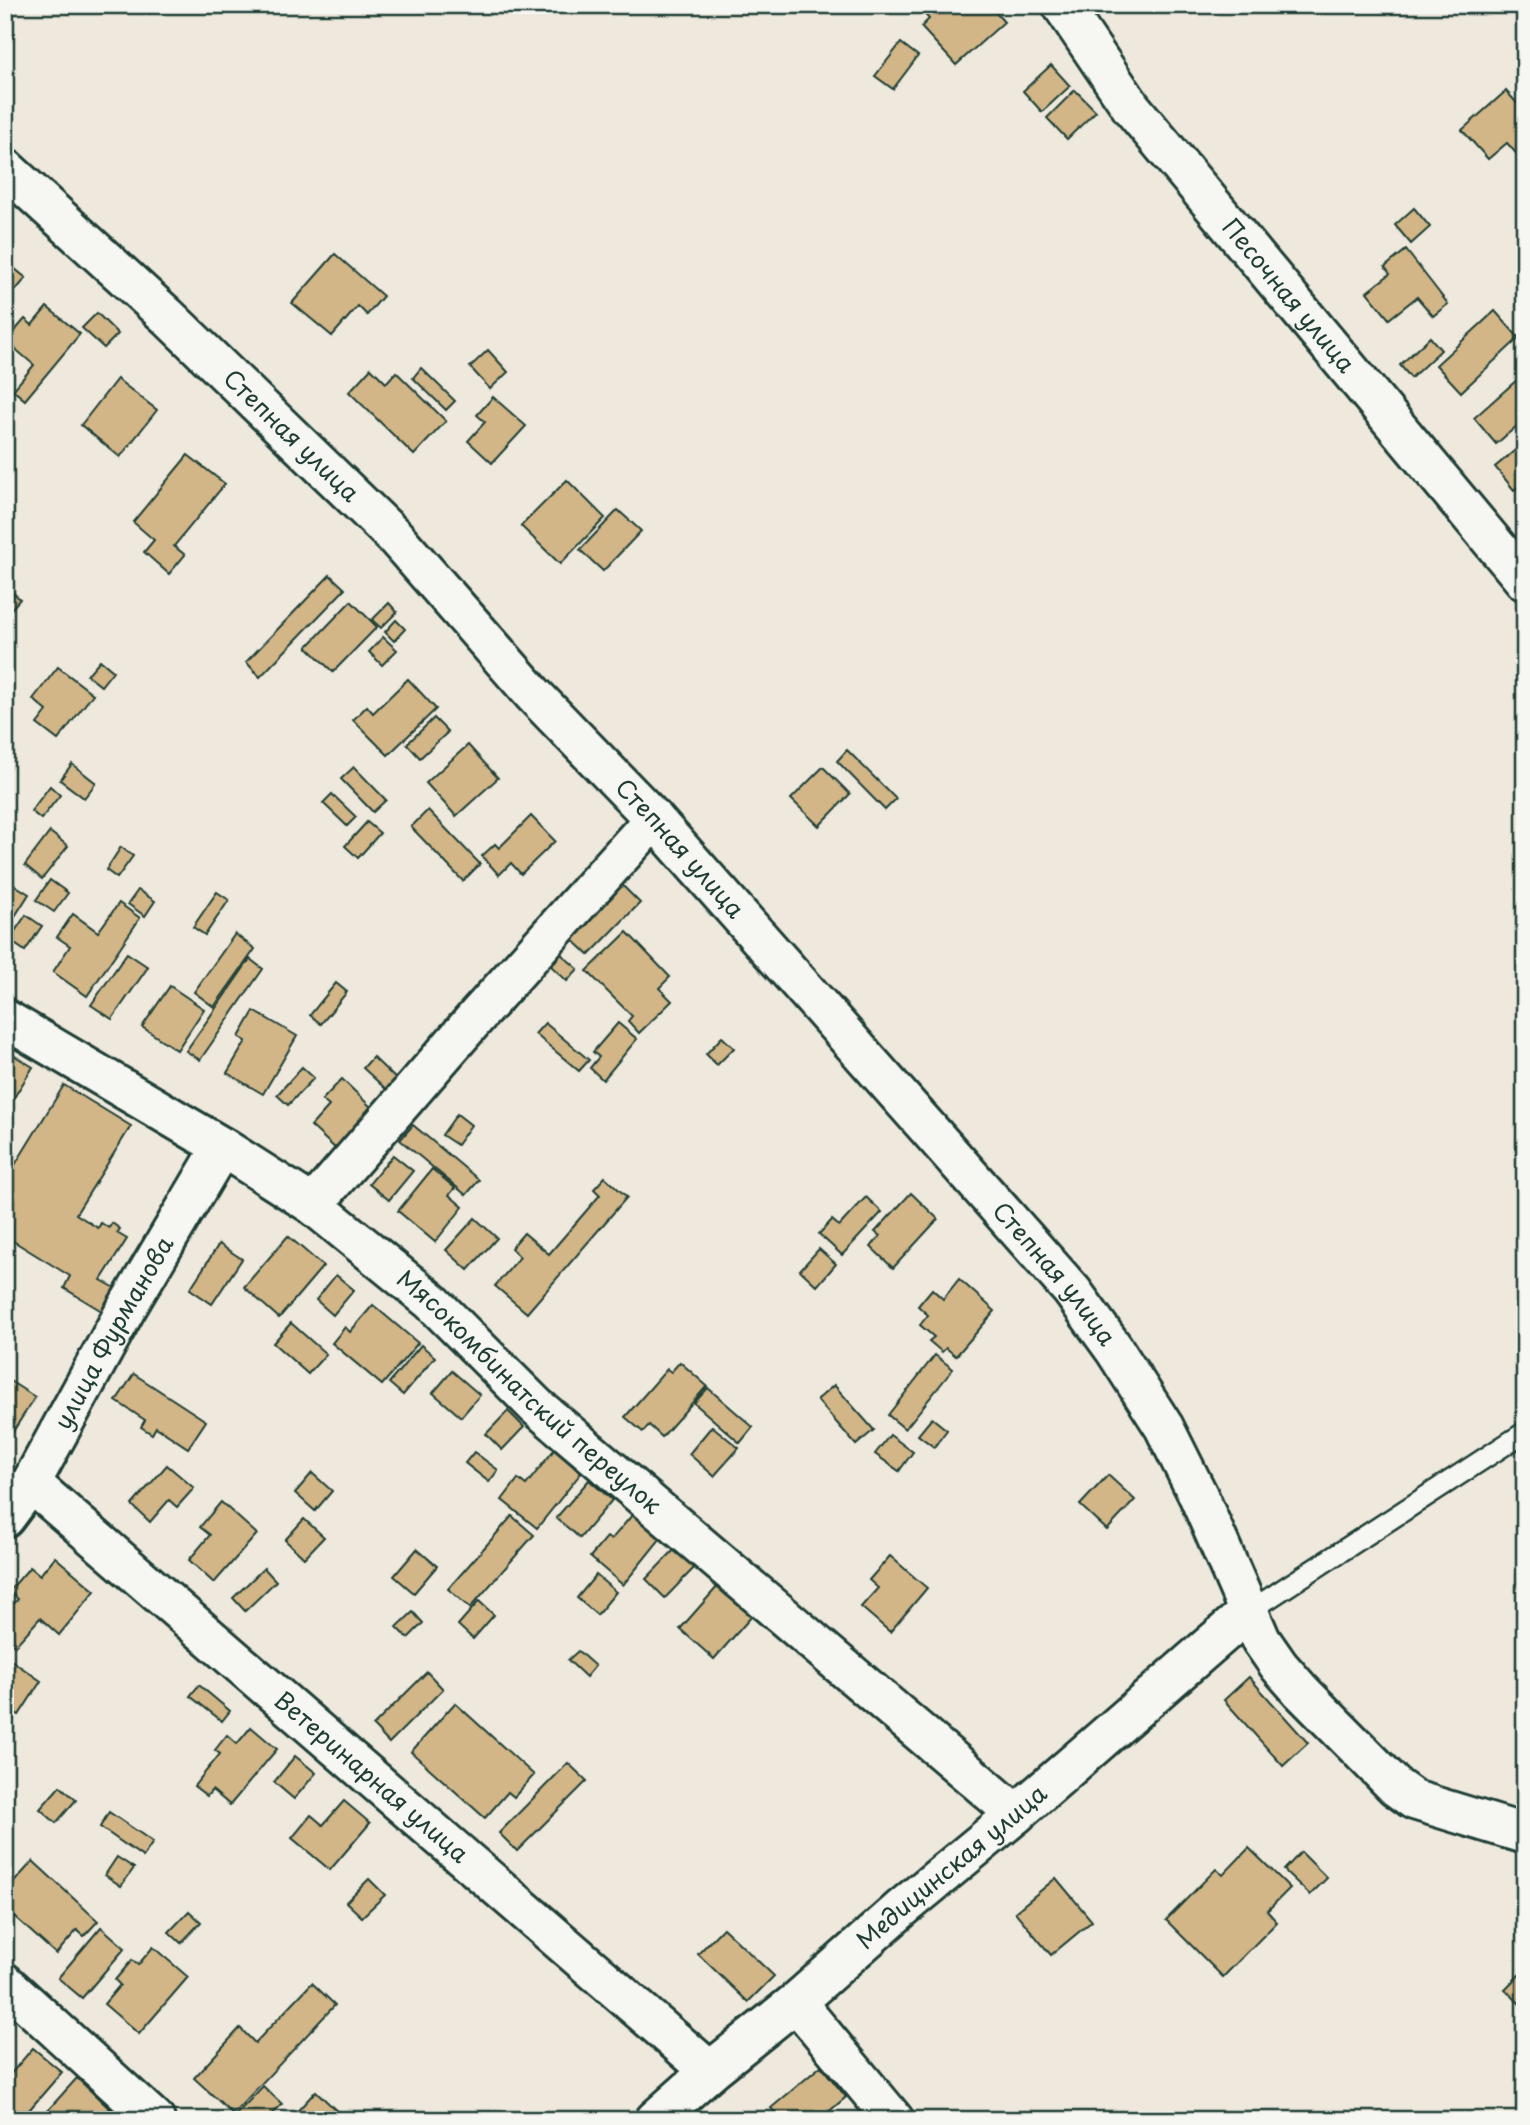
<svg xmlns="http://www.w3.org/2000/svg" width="1530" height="2125" font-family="'Playpen Sans',sans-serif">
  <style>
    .building { fill: #d2b687; stroke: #1f3d34; stroke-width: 2 }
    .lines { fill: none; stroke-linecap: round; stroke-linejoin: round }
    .lane-casing { stroke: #1f3d34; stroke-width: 24 }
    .street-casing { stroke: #1f3d34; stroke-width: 44 }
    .lane { stroke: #f6f6f2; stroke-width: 19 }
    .street { stroke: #f6f6f2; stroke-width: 38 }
    .labels { text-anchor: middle; stroke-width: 5; stroke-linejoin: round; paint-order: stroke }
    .street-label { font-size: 24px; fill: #1f3d34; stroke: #f6f6f2 }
  </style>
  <rect width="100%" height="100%" fill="#efe9dd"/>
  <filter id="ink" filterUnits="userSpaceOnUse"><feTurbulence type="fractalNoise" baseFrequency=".0143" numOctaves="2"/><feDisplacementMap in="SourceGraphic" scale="14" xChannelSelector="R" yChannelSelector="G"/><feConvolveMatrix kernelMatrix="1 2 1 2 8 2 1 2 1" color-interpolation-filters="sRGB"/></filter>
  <g filter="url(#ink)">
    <g class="building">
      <path d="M 930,5 L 989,5 L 1004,22 L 956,65 L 921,27 L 929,19 L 923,12 Z"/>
      <path d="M 901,43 L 918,56 L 893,89 L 875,76 Z"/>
      <path d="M 1051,65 L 1070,86 L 1042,112 L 1023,91 Z"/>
      <path d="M 1075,90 L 1096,111 L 1067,139 L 1047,118 Z"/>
      <path d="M 1506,91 L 1525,112 L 1525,156 L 1521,159 L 1507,143 L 1488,159 L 1462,130 Z"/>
      <path d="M 1414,208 L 1430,227 L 1411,244 L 1395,225 Z"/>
      <path d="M 1406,250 L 1448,304 L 1433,316 L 1417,297 L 1389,319 L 1367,292 L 1390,274 L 1385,267 Z"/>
      <path d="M 335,254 L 383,296 L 367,315 L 358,306 L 332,336 L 292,303 Z"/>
      <path d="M 9,264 L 26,278 L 16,290 L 5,281 L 5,269 Z"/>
      <path d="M 47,307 L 80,334 L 25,400 L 13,390 L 34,365 L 6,341 L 25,319 L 32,325 Z"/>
      <path d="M 1495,311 L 1519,338 L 1461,392 L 1436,365 Z"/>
      <path d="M 97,313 L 118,334 L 104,348 L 82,328 Z"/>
      <path d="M 1430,337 L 1441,350 L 1411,378 L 1400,365 Z"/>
      <path d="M 488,350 L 508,372 L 490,389 L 470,367 Z"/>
      <path d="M 371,368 L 386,383 L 396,372 L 446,421 L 414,455 L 349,392 Z"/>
      <path d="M 421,368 L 455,401 L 446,410 L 413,378 Z"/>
      <path d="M 117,379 L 157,410 L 120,457 L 81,425 Z"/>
      <path d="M 1518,379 L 1525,387 L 1525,419 L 1496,444 L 1474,418 Z"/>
      <path d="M 493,397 L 526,426 L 492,463 L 468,441 L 485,422 L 477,415 Z"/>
      <path d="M 1525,442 L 1525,481 L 1514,490 L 1495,467 Z"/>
      <path d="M 188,455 L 225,484 L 174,546 L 185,555 L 169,574 L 144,552 L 154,540 L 133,522 Z"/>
      <path d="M 567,480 L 605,518 L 560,564 L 521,526 Z"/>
      <path d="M 618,510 L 641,531 L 603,571 L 580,550 Z"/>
      <path d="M 330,575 L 345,589 L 260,677 L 246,662 Z"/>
      <path d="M 7,587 L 20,599 L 5,616 L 5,589 Z"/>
      <path d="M 351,601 L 377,627 L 333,672 L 307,647 Z"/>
      <path d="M 389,603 L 397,612 L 381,628 L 372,620 Z"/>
      <path d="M 396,620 L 405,629 L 394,641 L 385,632 Z"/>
      <path d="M 383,637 L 397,650 L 382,665 L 369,652 Z"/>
      <path d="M 100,660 L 113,671 L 101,686 L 87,675 Z"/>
      <path d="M 58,667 L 93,694 L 58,740 L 37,724 L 47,711 L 33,699 Z"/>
      <path d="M 408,679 L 436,709 L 388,755 L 353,720 L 367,706 L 373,713 Z"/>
      <path d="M 434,718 L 448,732 L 420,758 L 407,744 Z"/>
      <path d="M 468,745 L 498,778 L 456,816 L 426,783 Z"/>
      <path d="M 847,750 L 896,799 L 885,810 L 837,761 Z"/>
      <path d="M 72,764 L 96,783 L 84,798 L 60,780 Z"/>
      <path d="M 354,767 L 386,800 L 373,812 L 341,779 Z"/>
      <path d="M 823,767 L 850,794 L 819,826 L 791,799 Z"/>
      <path d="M 50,786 L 60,795 L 41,819 L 31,811 Z"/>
      <path d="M 332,794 L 356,817 L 347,826 L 323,803 Z"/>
      <path d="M 428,810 L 480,864 L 463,881 L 411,827 Z"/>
      <path d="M 531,816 L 555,841 L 521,874 L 511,863 L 499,875 L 482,856 L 495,844 L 499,848 Z"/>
      <path d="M 367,822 L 380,833 L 358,858 L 345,846 Z"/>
      <path d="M 50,832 L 68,846 L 42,879 L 25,865 Z"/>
      <path d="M 121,847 L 133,856 L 117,878 L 106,870 Z"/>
      <path d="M 5,879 L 29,894 L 5,932 Z"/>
      <path d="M 50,880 L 68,893 L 54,912 L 36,900 Z"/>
      <path d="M 622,885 L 640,903 L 589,955 L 570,937 Z"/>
      <path d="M 138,890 L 155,901 L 145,916 L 128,904 Z"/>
      <path d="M 217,892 L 229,900 L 205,935 L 193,927 Z"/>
      <path d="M 119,903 L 140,918 L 87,996 L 53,972 L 70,946 L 57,937 L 73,914 L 98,932 Z"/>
      <path d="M 26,915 L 42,926 L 25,951 L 9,940 Z"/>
      <path d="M 627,932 L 670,977 L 659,988 L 672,1001 L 639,1033 L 628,1021 L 632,1016 L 587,971 Z"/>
      <path d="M 235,934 L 255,949 L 214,1007 L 194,992 Z"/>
      <path d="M 127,953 L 148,967 L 112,1019 L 91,1005 Z"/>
      <path d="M 561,954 L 578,969 L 567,981 L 551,966 Z"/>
      <path d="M 250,959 L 263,969 L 200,1060 L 186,1051 Z"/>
      <path d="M 336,983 L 347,992 L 321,1024 L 310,1015 Z"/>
      <path d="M 170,986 L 204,1009 L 177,1050 L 142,1027 Z"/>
      <path d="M 254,1011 L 297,1036 L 263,1094 L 227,1073 L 246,1041 L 239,1037 Z"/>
      <path d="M 545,1023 L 589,1060 L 579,1071 L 535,1034 Z"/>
      <path d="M 618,1023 L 637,1039 L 603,1080 L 590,1068 L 599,1057 L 593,1052 Z"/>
      <path d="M 722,1037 L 734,1048 L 717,1065 L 706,1054 Z"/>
      <path d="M 5,1050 L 33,1067 L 10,1104 L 5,1101 Z"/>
      <path d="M 373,1057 L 398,1081 L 388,1091 L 363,1068 Z"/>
      <path d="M 302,1067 L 314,1078 L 288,1105 L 277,1095 Z"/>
      <path d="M 342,1079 L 374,1110 L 337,1150 L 311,1126 L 329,1106 L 322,1100 Z"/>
      <path d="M 64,1085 L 131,1126 L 76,1214 L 98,1228 L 101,1223 L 109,1228 L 112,1223 L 120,1229 L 117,1233 L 127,1239 L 101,1280 L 119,1290 L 105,1313 L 64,1288 L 70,1276 L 5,1236 L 5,1181 Z"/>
      <path d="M 457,1114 L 471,1125 L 457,1145 L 442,1135 Z"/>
      <path d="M 413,1125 L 479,1180 L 466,1195 L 400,1140 Z"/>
      <path d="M 393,1155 L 413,1171 L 389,1200 L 369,1184 Z"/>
      <path d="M 432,1169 L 455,1188 L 449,1195 L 463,1207 L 435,1242 L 398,1211 Z"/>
      <path d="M 605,1177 L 627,1197 L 527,1313 L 495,1286 L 520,1257 L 511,1248 L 524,1233 L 549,1254 L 600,1195 L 594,1189 Z"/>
      <path d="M 911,1193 L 938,1219 L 893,1268 L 871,1247 L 880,1236 L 875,1232 Z"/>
      <path d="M 866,1197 L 882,1212 L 842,1255 L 819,1234 L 832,1220 L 839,1226 Z"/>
      <path d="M 475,1218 L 497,1238 L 468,1270 L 446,1250 Z"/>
      <path d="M 288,1236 L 323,1266 L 279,1318 L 244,1287 Z"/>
      <path d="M 219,1244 L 242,1259 L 212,1304 L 190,1289 Z"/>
      <path d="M 819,1249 L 836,1264 L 817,1286 L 800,1270 Z"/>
      <path d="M 336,1275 L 354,1290 L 333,1315 L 316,1300 Z"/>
      <path d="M 959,1279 L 995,1311 L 956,1356 L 946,1348 L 942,1352 L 929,1341 L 934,1337 L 920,1325 L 928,1315 L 918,1306 L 932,1289 L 943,1299 Z"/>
      <path d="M 373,1305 L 418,1343 L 382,1385 L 332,1343 L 345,1327 L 350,1332 Z"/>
      <path d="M 291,1323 L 326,1354 L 308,1374 L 273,1343 Z"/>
      <path d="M 421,1345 L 435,1357 L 403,1395 L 389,1383 Z"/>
      <path d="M 935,1355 L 953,1369 L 905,1429 L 888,1415 Z"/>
      <path d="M 680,1362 L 707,1386 L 662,1437 L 649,1425 L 643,1432 L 625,1417 L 667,1369 L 671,1372 Z"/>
      <path d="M 452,1371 L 480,1395 L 461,1417 L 433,1393 Z"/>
      <path d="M 134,1374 L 206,1421 L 188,1448 L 156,1427 L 152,1434 L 141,1427 L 145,1420 L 116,1401 Z"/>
      <path d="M 5,1378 L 35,1397 L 5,1444 Z"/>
      <path d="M 834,1385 L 874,1430 L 856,1445 L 817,1400 Z"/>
      <path d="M 708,1388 L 753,1427 L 740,1443 L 694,1403 Z"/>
      <path d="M 508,1411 L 524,1427 L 502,1450 L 486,1434 Z"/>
      <path d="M 932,1418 L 947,1430 L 934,1447 L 918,1435 Z"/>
      <path d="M 712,1426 L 739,1448 L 714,1476 L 689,1454 Z"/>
      <path d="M 890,1435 L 913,1452 L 899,1471 L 875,1454 Z"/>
      <path d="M 554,1450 L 581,1473 L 537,1528 L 502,1500 L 518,1479 L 526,1485 Z"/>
      <path d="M 474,1452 L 498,1470 L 489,1482 L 465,1463 Z"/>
      <path d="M 167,1465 L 194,1488 L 177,1507 L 169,1500 L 150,1522 L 132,1505 Z"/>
      <path d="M 312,1473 L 332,1491 L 315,1511 L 295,1493 Z"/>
      <path d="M 1108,1475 L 1135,1500 L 1107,1530 L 1080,1505 Z"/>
      <path d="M 589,1480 L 612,1500 L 580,1538 L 556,1518 Z"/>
      <path d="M 221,1502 L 257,1534 L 214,1583 L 189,1560 L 210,1535 L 200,1527 Z"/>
      <path d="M 633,1514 L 661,1538 L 623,1585 L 590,1557 L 607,1537 L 611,1540 Z"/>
      <path d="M 512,1516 L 534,1535 L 470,1608 L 448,1589 Z"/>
      <path d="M 304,1519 L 324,1537 L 304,1558 L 285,1540 Z"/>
      <path d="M 677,1547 L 696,1566 L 665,1598 L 646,1579 Z"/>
      <path d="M 417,1549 L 437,1566 L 414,1593 L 394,1576 Z"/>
      <path d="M 890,1556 L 927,1588 L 890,1632 L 861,1607 L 878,1588 L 869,1580 Z"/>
      <path d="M 55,1557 L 95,1591 L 59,1635 L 40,1618 L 15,1646 L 5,1638 L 5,1614 L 18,1599 L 9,1591 L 30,1567 L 40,1575 Z"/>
      <path d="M 264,1568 L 276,1581 L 245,1611 L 233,1598 Z"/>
      <path d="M 596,1575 L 616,1592 L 597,1615 L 577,1598 Z"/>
      <path d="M 718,1586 L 752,1616 L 714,1659 L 680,1629 Z"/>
      <path d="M 479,1601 L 494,1615 L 473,1639 L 458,1625 Z"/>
      <path d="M 413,1612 L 423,1623 L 408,1638 L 397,1627 Z"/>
      <path d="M 578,1651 L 595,1666 L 586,1677 L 568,1660 Z"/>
      <path d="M 5,1656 L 41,1681 L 19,1715 L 5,1706 Z"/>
      <path d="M 427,1672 L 443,1689 L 389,1743 L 373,1726 Z"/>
      <path d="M 1249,1677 L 1308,1743 L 1283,1766 L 1224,1700 Z"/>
      <path d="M 199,1685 L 230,1711 L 222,1721 L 190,1696 Z"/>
      <path d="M 455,1703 L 534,1775 L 514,1797 L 508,1792 L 485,1818 L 411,1752 Z"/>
      <path d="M 251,1727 L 277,1749 L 230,1805 L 212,1790 L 207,1796 L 194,1786 L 220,1754 L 215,1750 L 227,1735 L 237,1744 Z"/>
      <path d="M 295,1756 L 316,1773 L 294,1799 L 274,1782 Z"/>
      <path d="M 568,1763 L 587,1781 L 517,1851 L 499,1833 Z"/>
      <path d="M 60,1786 L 76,1800 L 56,1823 L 40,1809 Z"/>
      <path d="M 344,1801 L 370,1823 L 330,1870 L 292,1838 L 311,1815 L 323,1825 Z"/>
      <path d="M 109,1812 L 153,1842 L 143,1857 L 100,1827 Z"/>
      <path d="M 1249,1848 L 1290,1888 L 1267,1911 L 1277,1922 L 1223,1977 L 1166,1920 L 1216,1869 L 1223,1875 Z"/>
      <path d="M 1301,1852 L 1327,1878 L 1310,1895 L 1284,1870 Z"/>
      <path d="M 117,1857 L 134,1868 L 121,1886 L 105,1875 Z"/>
      <path d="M 33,1861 L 98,1921 L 84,1936 L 77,1930 L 56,1954 L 5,1908 L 5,1892 Z"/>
      <path d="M 1056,1878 L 1092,1921 L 1051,1955 L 1015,1912 Z"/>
      <path d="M 369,1879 L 385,1895 L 362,1917 L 346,1902 Z"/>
      <path d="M 189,1911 L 201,1922 L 181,1943 L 169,1932 Z"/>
      <path d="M 101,1927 L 125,1948 L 82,1998 L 58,1978 Z"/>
      <path d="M 723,1928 L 774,1976 L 748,2002 L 698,1954 Z"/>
      <path d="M 153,1947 L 188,1977 L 139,2034 L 104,2004 L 120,1985 L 115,1980 L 132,1960 L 138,1965 Z"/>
      <path d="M 1520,1974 L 1525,1979 L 1525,2009 L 1505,1989 Z"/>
      <path d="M 312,1983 L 335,2005 L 233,2114 L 194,2078 L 240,2028 L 255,2043 Z"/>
      <path d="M 33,2048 L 62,2072 L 23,2117 L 5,2101 L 5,2075 L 8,2077 Z"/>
      <path d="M 821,2066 L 846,2097 L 819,2120 L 781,2120 L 771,2108 Z"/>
      <path d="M 77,2078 L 114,2113 L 108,2120 L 39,2120 Z"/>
      <path d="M 263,2086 L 282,2104 L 267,2120 L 232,2119 Z"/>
      <path d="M 316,2091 L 346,2120 L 289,2120 Z"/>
    </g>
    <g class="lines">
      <g class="lane-casing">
        <path id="lane" d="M 1248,1612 L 1525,1432"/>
      </g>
      <g class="street-casing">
        <g id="street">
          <path id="s1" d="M 1062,5 L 1131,107 L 1525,581"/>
          <path id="s2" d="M 5,168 L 167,316 L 396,538 L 533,694 L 654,819 L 1072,1291 L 1114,1349 L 1164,1427 L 1199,1497 L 1261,1640 L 1279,1666 L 1301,1691 L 1396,1787 L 1414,1800 L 1525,1834"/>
          <path id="s3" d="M 5,1019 L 222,1147 L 313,1205 L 431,1301 L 536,1406 L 1016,1814"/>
          <path d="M 313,1205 L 477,1016 L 654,819"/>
          <path id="s4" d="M 31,1483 L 710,2071"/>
          <path id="s5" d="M 5,1518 L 31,1483 L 126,1309 L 222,1147"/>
          <path d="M 5,1983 L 155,2120"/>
          <path d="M 796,2002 L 894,2120"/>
          <path id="s6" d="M 655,2120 L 710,2071 L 796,2002 L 901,1909 L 1016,1814 L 1248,1612"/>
        </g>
      </g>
      <use href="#lane" class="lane"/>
      <use href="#street" class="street"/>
    </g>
  </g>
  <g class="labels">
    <g class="street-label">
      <text dy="8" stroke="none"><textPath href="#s1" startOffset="369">Песочная улица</textPath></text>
      <text dy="8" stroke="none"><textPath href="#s2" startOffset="392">Степная улица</textPath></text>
      <text dy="8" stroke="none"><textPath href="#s2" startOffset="959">Степная улица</textPath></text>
      <text dy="8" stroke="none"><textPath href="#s2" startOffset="1526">Степная улица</textPath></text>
      <text dy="8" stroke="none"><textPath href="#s5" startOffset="215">улица Фурманова</textPath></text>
      <text dy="8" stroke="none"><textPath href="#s3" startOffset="646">Мясокомбинатский переулок</textPath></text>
      <text dy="8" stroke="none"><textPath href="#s4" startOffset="450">Ветеринарная улица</textPath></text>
      <text dy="8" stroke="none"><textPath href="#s6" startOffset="390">Медицинская улица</textPath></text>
    </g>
  </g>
  <rect width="1530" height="2125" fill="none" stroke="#f6f6f2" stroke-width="28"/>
  <rect x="14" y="14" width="1502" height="2097" fill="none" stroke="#1f3d34" stroke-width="2.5" filter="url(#ink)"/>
</svg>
